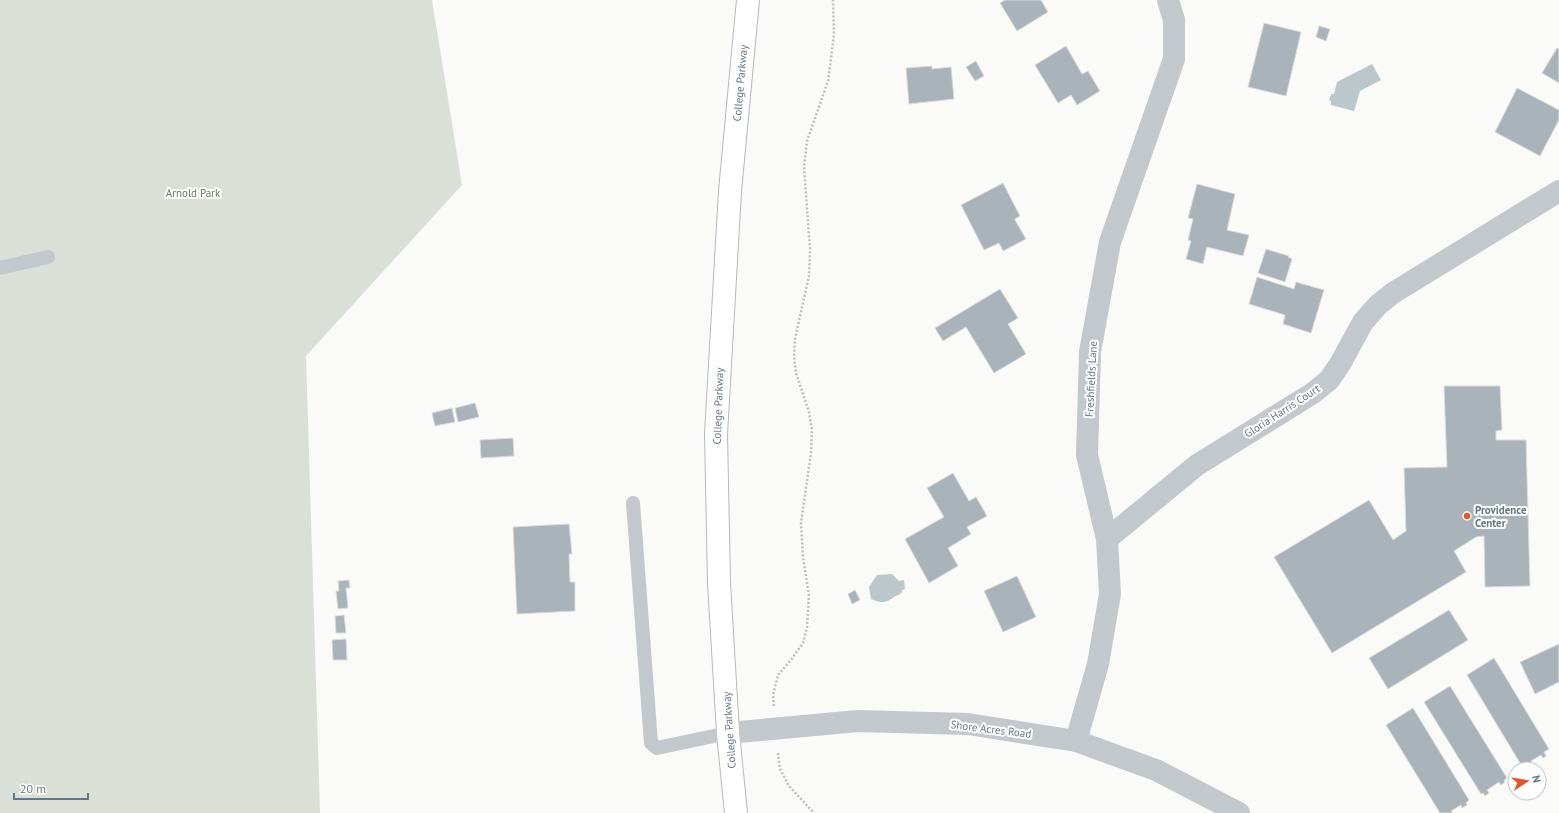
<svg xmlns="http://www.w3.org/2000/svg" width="1559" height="813" font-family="'PT Sans',sans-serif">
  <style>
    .green { fill: #dadfd7 }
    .water { fill: #bbc7cb }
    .building { fill: #aab3b9; stroke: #dcdcda }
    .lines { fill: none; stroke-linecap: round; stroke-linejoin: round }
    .secondary-casing { stroke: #b3babf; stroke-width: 24 }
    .path { stroke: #bbbfc2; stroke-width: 2.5; stroke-dasharray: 2 2; stroke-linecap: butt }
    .lane { stroke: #c3c8cc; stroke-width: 14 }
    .street { stroke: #c3c8cc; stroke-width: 22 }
    .secondary { stroke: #fff; stroke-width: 22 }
    .poi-dot { fill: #e4572e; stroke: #fff; stroke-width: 1.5 }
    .labels { text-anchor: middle; stroke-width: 4; stroke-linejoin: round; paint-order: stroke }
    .street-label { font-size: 11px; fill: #657683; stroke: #fff }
    .park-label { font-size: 11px; fill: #687a64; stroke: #fff }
    .poi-label { font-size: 11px; font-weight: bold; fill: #657683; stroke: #fff; text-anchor: start }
  </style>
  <rect width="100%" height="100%" fill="#fafaf8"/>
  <path class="green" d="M 0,0 L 432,0 L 462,185 L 306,356 L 320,813 L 0,813 Z"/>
  <g class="water">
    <path d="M 1372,64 L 1381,80 L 1360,91 L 1354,111 L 1331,105 L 1331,101 L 1329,100 L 1330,97 L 1331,96 L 1331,94 L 1334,94 L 1337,82 Z"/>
    <path d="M 892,574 L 899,581 L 904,580 L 905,589 L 902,590 L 902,592 C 900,595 897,595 894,597 C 885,604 881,603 871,599 L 869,587 L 877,575 Z"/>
  </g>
  <g class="building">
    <path d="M 1005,0 L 1041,0 L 1048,12 L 1017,31 L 1000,3 Z"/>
    <path d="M 1264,23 L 1301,32 L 1286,96 L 1248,87 Z"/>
    <path d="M 1319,26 L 1330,29 L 1326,41 L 1316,37 Z"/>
    <path d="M 1066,46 L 1082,74 L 1088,71 L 1100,91 L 1077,105 L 1071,95 L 1058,103 L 1035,65 Z"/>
    <path d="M 1557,48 L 1559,49 L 1559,83 L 1542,73 Z"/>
    <path d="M 976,61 L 984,76 L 975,81 L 966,67 Z"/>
    <path d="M 932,66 L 932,69 L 951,67 L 954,99 L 909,104 L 906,68 Z"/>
    <path d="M 1517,88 L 1559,110 L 1559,120 L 1540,156 L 1495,132 Z"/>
    <path d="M 1003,183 L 1020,216 L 1015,219 L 1015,220 L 1026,239 L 1003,251 L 999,243 L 984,250 L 961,205 Z"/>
    <path d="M 1197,184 L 1235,194 L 1227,230 L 1249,235 L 1243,256 L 1207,247 L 1203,264 L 1186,259 L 1191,241 L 1188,240 L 1193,219 L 1188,218 Z"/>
    <path d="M 1266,249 L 1289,256 L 1288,257 L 1292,259 L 1285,282 L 1258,273 Z"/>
    <path d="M 1257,277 L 1294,289 L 1296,282 L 1324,290 L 1311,333 L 1283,324 L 1285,315 L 1249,304 Z"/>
    <path d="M 1000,289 L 1018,318 L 1008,324 L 1026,354 L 994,373 L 966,327 L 943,341 L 935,328 Z"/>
    <path d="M 1444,386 L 1500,386 L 1502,430 L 1496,431 L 1496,440 L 1526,440 L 1530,586 L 1485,587 L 1484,536 L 1476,537 L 1454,551 L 1466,572 L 1332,653 L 1274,557 L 1369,500 L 1393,540 L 1406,531 L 1404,468 L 1447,467 Z"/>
    <path d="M 475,403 L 479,417 L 458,422 L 455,408 Z"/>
    <path d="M 452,408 L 455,422 L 435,426 L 432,413 Z"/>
    <path d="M 513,438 L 514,456 L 481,458 L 480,440 Z"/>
    <path d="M 953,473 L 969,501 L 976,497 L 987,516 L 967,527 L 971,534 L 948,548 L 958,566 L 929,583 L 905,539 L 944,517 L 927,488 Z"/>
    <path d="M 569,524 L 572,554 L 569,554 L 570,582 L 575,582 L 575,611 L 517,614 L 513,527 Z"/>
    <path d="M 1017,576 L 1036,617 L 1003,632 L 984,591 Z"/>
    <path d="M 349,580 L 350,588 L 346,588 L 348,608 L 338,609 L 336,591 L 339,591 L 338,581 Z"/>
    <path d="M 855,590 L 860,600 L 852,604 L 848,594 Z"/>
    <path d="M 1449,610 L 1468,640 L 1388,689 L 1369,658 Z"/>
    <path d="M 344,615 L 346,633 L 336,633 L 335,616 Z"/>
    <path d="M 346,639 L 347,660 L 333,660 L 332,640 Z"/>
    <path d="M 1559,644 L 1559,682 L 1535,694 L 1520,662 Z"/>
    <path d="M 1494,658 L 1549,749 L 1544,752 L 1546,756 L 1543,758 L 1541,755 L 1531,761 L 1533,765 L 1529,768 L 1527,765 L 1523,768 L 1467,675 Z"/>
    <path d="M 1450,686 L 1507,778 L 1504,780 L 1505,782 L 1501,785 L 1499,782 L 1487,790 L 1489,793 L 1485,796 L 1483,793 L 1481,794 L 1424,702 Z"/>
    <path d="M 1413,708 L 1469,800 L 1466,803 L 1467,805 L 1462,808 L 1461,805 L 1451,811 L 1453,813 L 1440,813 L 1386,725 Z"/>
  </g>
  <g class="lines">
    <g class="secondary-casing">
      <path id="secondary" d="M 736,813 L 728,733 L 719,583 L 716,434 L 730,191 L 748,0"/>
    </g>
    <g class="path">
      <path d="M 774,706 L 773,695 L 778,675 L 791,660 L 803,643 L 807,627 L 809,596 L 803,557 L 801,523 L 811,453 L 812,430 L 809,412 L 796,373 L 794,357 L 795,339 L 809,276 L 810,249 L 804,167 L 807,141 L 828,81 L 834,35 L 833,0"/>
      <path d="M 778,753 L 780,769 L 789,786 L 814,813"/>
    </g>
    <g class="lane">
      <path d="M 0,268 L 48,257"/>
      <path d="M 633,503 L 651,743 L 657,748 L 728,733"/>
    </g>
    <g class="street">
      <path d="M 1107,539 L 1197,465 L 1313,393 L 1329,380 L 1340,364 L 1363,322 L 1378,305 L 1393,293 L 1559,191"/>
      <path d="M 728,733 L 858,721 L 968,724 L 1076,741 L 1156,770 L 1239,813"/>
      <path d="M 1076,741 L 1098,664 L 1110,594 L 1107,539 L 1087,455 L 1090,352 L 1110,242 L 1174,59 L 1174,20 L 1168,0"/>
    </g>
    <use href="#secondary" class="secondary"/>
  </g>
  <circle class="poi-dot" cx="1467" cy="516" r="4"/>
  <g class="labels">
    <g class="street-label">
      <text transform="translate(740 83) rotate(-85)" y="4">College Parkway</text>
      <text transform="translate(1091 379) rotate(-87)" y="4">Freshfields Lane</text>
      <text transform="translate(718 406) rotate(-88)" y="4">College Parkway</text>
      <text transform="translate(1282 411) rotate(-33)" y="4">Gloria Harris Court</text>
      <text transform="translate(991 729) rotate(7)" y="4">Shore Acres Road</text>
      <text transform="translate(729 730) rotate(-94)" y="4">College Parkway</text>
    </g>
    <g class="park-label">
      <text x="193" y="197">Arnold Park</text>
    </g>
    <g class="poi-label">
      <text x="1475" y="514">Providence<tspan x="1475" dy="13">Center</tspan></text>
    </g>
  </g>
  <g transform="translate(1527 781) rotate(78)"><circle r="19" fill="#ffffff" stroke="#c1c8cd"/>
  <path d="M0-3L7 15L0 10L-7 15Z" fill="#e4572e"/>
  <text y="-6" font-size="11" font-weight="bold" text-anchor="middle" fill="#657683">N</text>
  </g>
  <path d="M14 793v6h74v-6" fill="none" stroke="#657683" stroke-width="2"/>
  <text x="20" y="793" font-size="12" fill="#657683" stroke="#ffffff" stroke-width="3" paint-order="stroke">20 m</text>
</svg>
